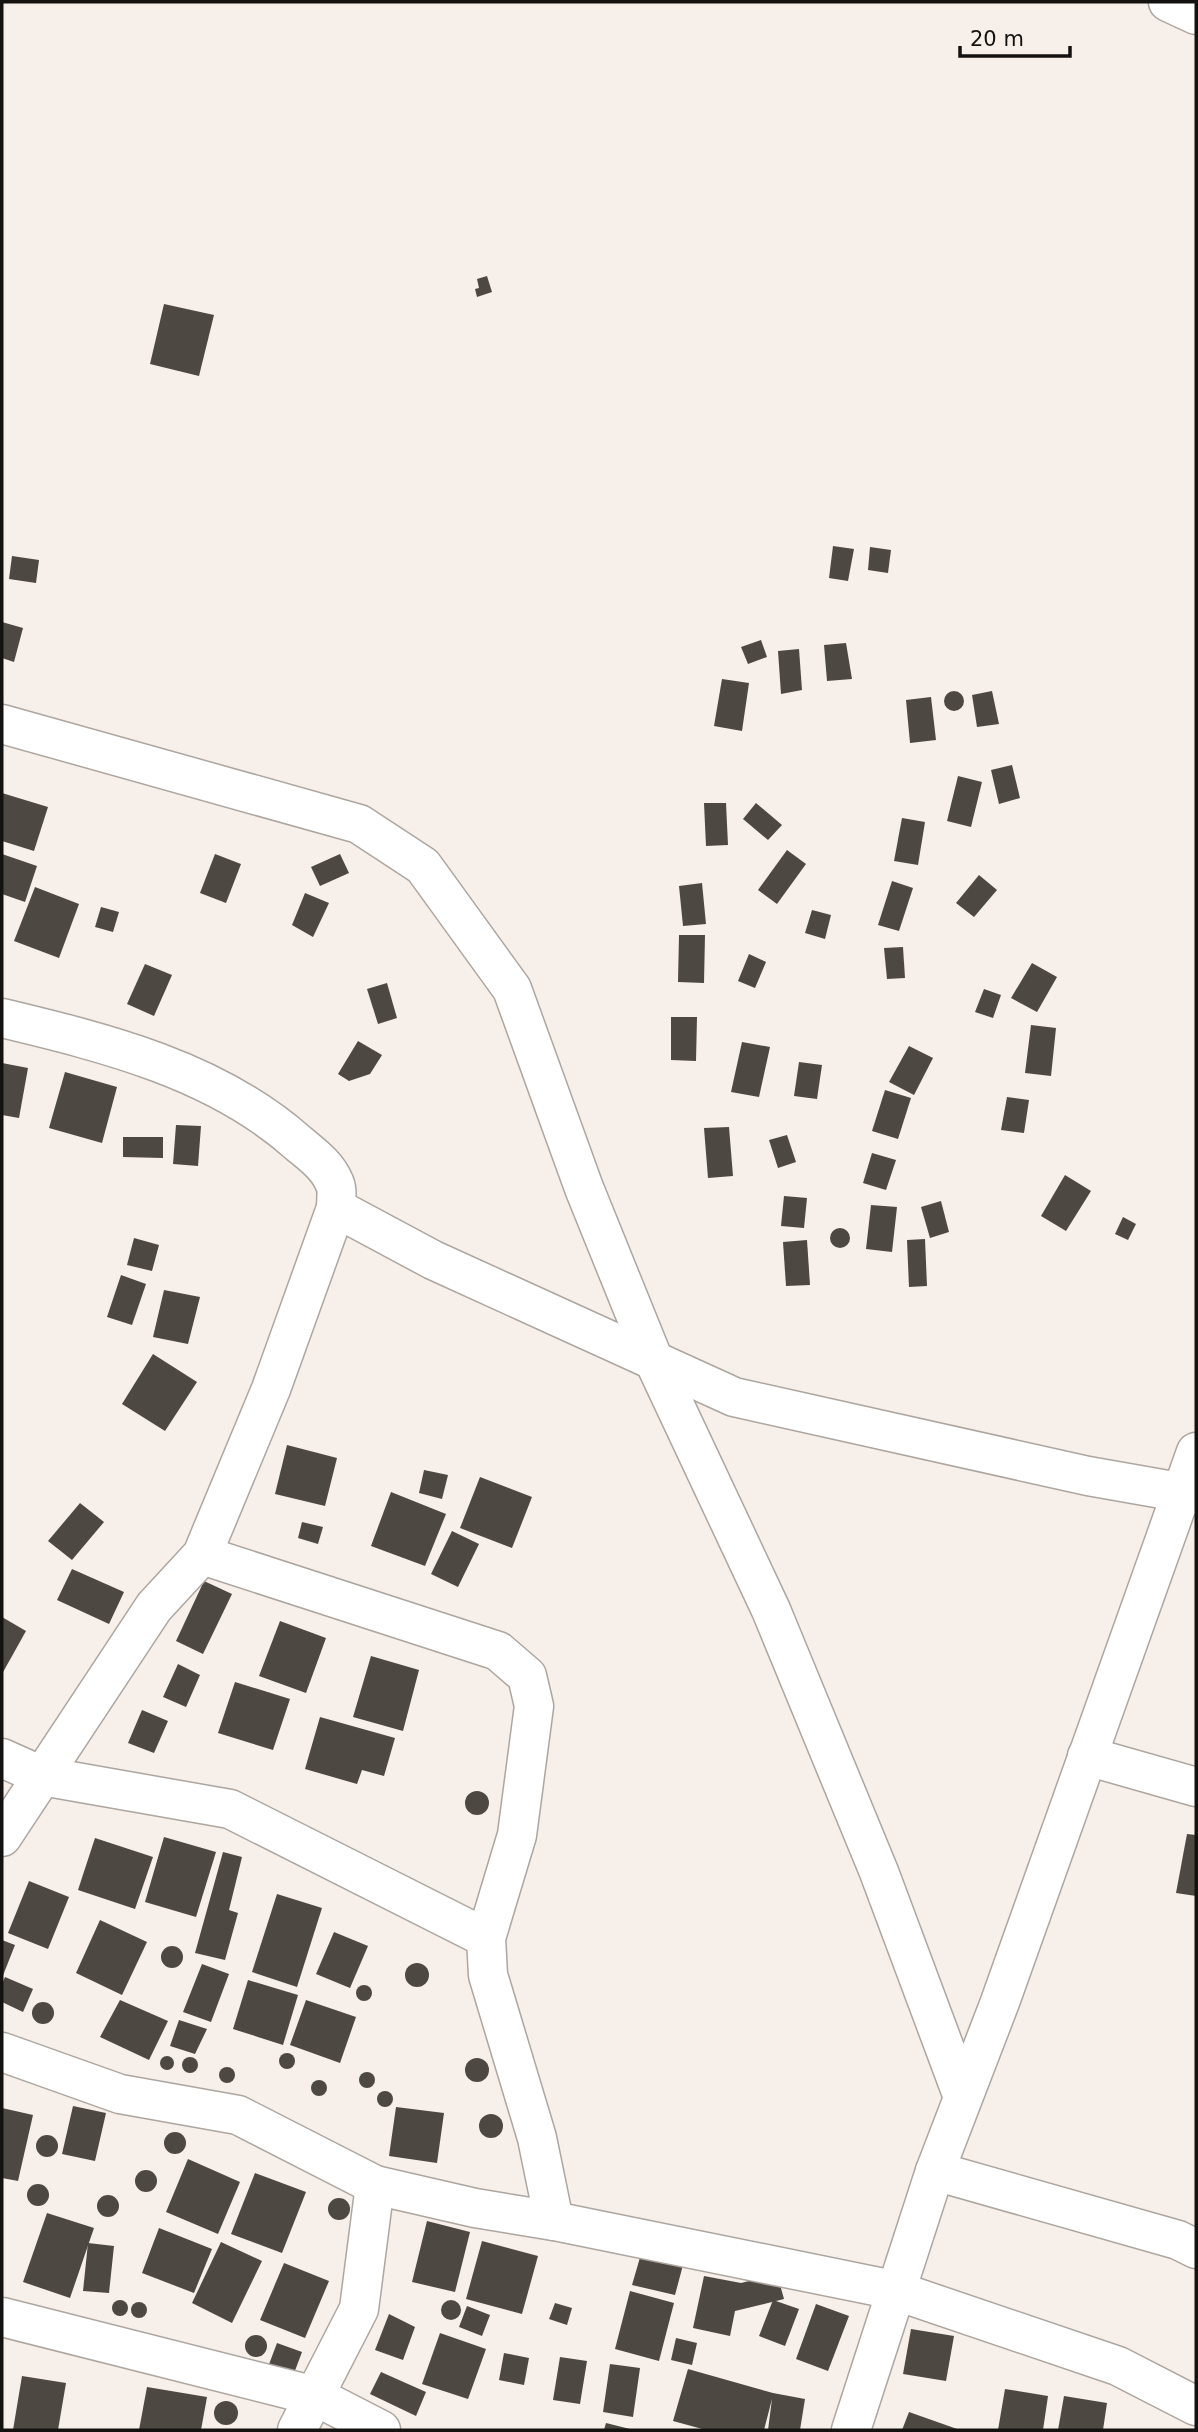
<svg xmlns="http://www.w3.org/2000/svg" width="1198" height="2432" font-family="'DejaVu Sans',sans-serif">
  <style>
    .building { fill: #4e4843 }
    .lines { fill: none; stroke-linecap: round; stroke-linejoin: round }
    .minor-casing { stroke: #ada6a0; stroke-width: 41 }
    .minor { stroke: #fff; stroke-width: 38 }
  </style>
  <rect width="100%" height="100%" fill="#f7efe9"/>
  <g class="building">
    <path d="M 487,276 L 492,292 L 477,297 L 475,289 L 479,288 L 477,279 Z"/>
    <path d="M 164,304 L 214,315 L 199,376 L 150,364 Z"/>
    <path d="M 833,546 L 854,549 L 848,581 L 829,578 Z"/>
    <path d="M 870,547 L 891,550 L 888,573 L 868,570 Z"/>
    <path d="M 12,556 L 39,560 L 36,583 L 9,579 Z"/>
    <path d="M 2,622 L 23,628 L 14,662 L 2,658 Z"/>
    <path d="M 761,640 L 767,657 L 748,664 L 741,647 Z"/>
    <path d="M 846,643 L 852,679 L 827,681 L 824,645 Z"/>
    <path d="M 799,649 L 802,690 L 781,694 L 778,651 Z"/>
    <path d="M 722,679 L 749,683 L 742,731 L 714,726 Z"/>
    <path d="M 992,691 L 999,724 L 977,727 L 972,695 Z"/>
    <circle cx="954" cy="701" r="10"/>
    <path d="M 931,697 L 936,740 L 910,743 L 906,700 Z"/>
    <path d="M 1012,765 L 1020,798 L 999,804 L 991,770 Z"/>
    <path d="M 958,776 L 982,782 L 971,827 L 947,821 Z"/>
    <path d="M 2,793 L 48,807 L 34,851 L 2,841 Z"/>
    <path d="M 704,803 L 726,803 L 728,845 L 706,846 Z"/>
    <path d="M 756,803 L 782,825 L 768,840 L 743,819 Z"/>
    <path d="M 902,818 L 925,822 L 918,865 L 894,861 Z"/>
    <path d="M 787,850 L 806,864 L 777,904 L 758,890 Z"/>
    <path d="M 2,854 L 37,866 L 25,902 L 2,894 Z"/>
    <path d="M 215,854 L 241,864 L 226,903 L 200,893 Z"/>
    <path d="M 340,854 L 349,873 L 320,886 L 311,867 Z"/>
    <path d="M 979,875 L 997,890 L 974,917 L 956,903 Z"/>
    <path d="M 892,881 L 913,888 L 899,931 L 878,925 Z"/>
    <path d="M 702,883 L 706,924 L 683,926 L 679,886 Z"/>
    <path d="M 35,887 L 79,904 L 59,958 L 14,941 Z"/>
    <path d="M 305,893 L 329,903 L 313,937 L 292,925 Z"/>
    <path d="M 101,907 L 119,912 L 113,932 L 95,927 Z"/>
    <path d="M 812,910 L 831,915 L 825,939 L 805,933 Z"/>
    <path d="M 679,935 L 705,935 L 704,983 L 678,982 Z"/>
    <path d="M 903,947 L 905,978 L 887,979 L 884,948 Z"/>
    <path d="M 749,954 L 766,962 L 755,988 L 738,981 Z"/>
    <path d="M 1032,963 L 1057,977 L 1037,1012 L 1011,998 Z"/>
    <path d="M 145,964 L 172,975 L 154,1016 L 127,1004 Z"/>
    <path d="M 387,983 L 397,1018 L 378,1024 L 367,989 Z"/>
    <path d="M 984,989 L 1001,995 L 993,1018 L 975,1012 Z"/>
    <path d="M 671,1017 L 697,1017 L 696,1061 L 671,1060 Z"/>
    <path d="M 1031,1025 L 1056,1028 L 1051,1076 L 1025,1073 Z"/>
    <path d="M 358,1041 L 382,1055 L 370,1074 L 349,1081 L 338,1074 Z"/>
    <path d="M 742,1042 L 770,1047 L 759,1097 L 731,1092 Z"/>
    <path d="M 909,1046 L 933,1058 L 914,1095 L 889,1082 Z"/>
    <path d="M 799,1062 L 822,1065 L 817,1099 L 794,1096 Z"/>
    <path d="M 2,1063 L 28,1068 L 19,1118 L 2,1115 Z"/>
    <path d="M 65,1072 L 117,1087 L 102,1143 L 49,1128 Z"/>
    <path d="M 885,1090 L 911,1098 L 898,1139 L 872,1131 Z"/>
    <path d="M 1007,1097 L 1029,1100 L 1024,1133 L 1001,1130 Z"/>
    <path d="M 176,1125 L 201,1126 L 198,1166 L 173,1164 Z"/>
    <path d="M 729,1127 L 733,1176 L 708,1178 L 704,1128 Z"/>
    <path d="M 787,1135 L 796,1162 L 778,1168 L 769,1140 Z"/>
    <path d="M 123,1137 L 163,1137 L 163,1158 L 123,1157 Z"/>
    <path d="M 872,1153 L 896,1160 L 886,1190 L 863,1183 Z"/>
    <path d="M 1065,1175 L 1091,1191 L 1066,1231 L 1041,1216 Z"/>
    <path d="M 784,1196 L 807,1198 L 804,1228 L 781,1226 Z"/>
    <path d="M 941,1201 L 949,1232 L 930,1238 L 921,1207 Z"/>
    <path d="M 871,1205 L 897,1207 L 892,1252 L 866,1249 Z"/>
    <path d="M 1123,1217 L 1136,1224 L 1128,1240 L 1115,1234 Z"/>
    <circle cx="840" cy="1238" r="10"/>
    <path d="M 134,1238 L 159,1245 L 152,1271 L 127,1265 Z"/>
    <path d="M 925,1239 L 927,1286 L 909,1287 L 907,1240 Z"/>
    <path d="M 807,1240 L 810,1285 L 786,1286 L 783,1242 Z"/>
    <path d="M 121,1275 L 146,1284 L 132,1325 L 107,1317 Z"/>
    <path d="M 164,1290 L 200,1297 L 188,1344 L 153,1337 Z"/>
    <path d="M 153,1354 L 197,1382 L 165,1431 L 122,1404 Z"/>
    <path d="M 287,1445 L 337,1458 L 325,1506 L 275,1494 Z"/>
    <path d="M 424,1470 L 448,1475 L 442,1499 L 419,1493 Z"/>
    <path d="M 480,1477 L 532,1497 L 512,1548 L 460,1528 Z"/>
    <path d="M 391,1492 L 446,1514 L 425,1566 L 371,1546 Z"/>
    <path d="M 80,1503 L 104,1522 L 72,1560 L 48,1541 Z"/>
    <path d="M 302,1522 L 323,1527 L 318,1544 L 298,1538 Z"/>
    <path d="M 452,1531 L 479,1544 L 458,1587 L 431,1574 Z"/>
    <path d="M 72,1569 L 124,1592 L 109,1624 L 57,1600 Z"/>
    <path d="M 204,1581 L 232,1594 L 203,1654 L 176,1641 Z"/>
    <path d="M 2,1617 L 26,1631 L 2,1674 Z"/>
    <path d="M 280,1621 L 326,1638 L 306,1693 L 259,1676 Z"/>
    <path d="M 371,1656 L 419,1670 L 403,1731 L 353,1717 Z"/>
    <path d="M 178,1664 L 200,1675 L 186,1707 L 163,1697 Z"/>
    <path d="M 235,1682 L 290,1699 L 273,1750 L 218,1733 Z"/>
    <path d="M 142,1710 L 168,1721 L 154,1753 L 128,1743 Z"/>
    <path d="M 320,1717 L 395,1738 L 384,1776 L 362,1770 L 357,1784 L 305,1769 Z"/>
    <circle cx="477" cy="1803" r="12"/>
    <path d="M 1187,1834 L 1196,1835 L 1196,1896 L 1176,1893 Z"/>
    <path d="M 164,1837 L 216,1852 L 196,1917 L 145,1902 Z"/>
    <path d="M 95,1838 L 153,1857 L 135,1909 L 78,1890 Z"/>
    <path d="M 223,1852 L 242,1857 L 229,1910 L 238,1913 L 225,1960 L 195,1953 Z"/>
    <path d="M 29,1881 L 69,1897 L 48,1949 L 8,1933 Z"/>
    <path d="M 277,1894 L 322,1908 L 297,1987 L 252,1972 Z"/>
    <path d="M 100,1920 L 147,1942 L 122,1995 L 76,1973 Z"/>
    <path d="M 334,1932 L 368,1946 L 350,1988 L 316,1974 Z"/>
    <path d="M 2,1940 L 15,1945 L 2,1978 Z"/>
    <circle cx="172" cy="1957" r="11"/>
    <circle cx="417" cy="1975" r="12"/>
    <path d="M 202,1964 L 229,1974 L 211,2022 L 183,2012 Z"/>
    <path d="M 5,1977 L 33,1989 L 23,2012 L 2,2002 L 2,1984 Z"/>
    <path d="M 248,1980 L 298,1995 L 283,2045 L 233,2029 Z"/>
    <circle cx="364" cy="1993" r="8"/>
    <path d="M 120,2000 L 168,2021 L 149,2060 L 100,2037 Z"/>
    <path d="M 306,2000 L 356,2017 L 340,2063 L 290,2045 Z"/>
    <circle cx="43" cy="2013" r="11"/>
    <path d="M 179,2020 L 207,2029 L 195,2054 L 170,2046 Z"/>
    <circle cx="287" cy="2061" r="8"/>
    <circle cx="167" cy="2063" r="7"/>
    <circle cx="190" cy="2065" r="8"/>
    <circle cx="477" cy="2070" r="12"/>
    <circle cx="227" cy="2075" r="8"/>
    <circle cx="367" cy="2080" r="8"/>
    <circle cx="319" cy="2088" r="8"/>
    <circle cx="385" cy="2099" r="8"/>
    <path d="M 73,2106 L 106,2113 L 95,2161 L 62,2154 Z"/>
    <path d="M 396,2107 L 444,2113 L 437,2163 L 389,2156 Z"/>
    <path d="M 2,2108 L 33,2115 L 18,2181 L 2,2178 Z"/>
    <circle cx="491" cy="2126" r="12"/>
    <circle cx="175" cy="2143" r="11"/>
    <circle cx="47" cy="2146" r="11"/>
    <path d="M 188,2159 L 240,2182 L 218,2234 L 166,2212 Z"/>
    <circle cx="146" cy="2181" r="11"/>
    <path d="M 255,2173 L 306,2192 L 282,2253 L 231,2234 Z"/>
    <circle cx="38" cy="2195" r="11"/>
    <circle cx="108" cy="2206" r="11"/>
    <circle cx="339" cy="2209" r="11"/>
    <path d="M 47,2213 L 94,2228 L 70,2298 L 23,2282 Z"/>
    <path d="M 427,2221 L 470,2232 L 455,2292 L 412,2282 Z"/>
    <path d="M 159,2228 L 212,2249 L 194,2293 L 142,2273 Z"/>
    <path d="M 482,2241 L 538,2256 L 522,2314 L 466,2299 Z"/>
    <path d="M 221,2242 L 262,2261 L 232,2323 L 192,2303 Z"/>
    <path d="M 88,2243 L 114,2246 L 109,2293 L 83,2291 Z"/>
    <path d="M 641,2254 L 683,2265 L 675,2295 L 632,2285 Z"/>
    <path d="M 284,2263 L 329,2281 L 305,2338 L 260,2320 Z"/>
    <path d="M 777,2274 L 784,2299 L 735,2311 L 730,2336 L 693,2328 L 704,2276 L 741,2283 Z"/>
    <path d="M 630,2291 L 674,2303 L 659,2361 L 615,2349 Z"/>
    <path d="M 773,2300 L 799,2309 L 785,2346 L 759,2336 Z"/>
    <circle cx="120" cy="2308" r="8"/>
    <circle cx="451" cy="2310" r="10"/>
    <circle cx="139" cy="2310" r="8"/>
    <path d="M 555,2303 L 572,2308 L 567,2325 L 549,2319 Z"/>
    <path d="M 816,2304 L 849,2316 L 828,2371 L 796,2359 Z"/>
    <path d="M 467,2306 L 490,2315 L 482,2336 L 459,2327 Z"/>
    <path d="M 389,2314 L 415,2327 L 403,2360 L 375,2350 Z"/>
    <path d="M 911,2329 L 954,2336 L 946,2381 L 903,2374 Z"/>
    <path d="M 440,2333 L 486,2349 L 468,2399 L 422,2384 Z"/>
    <circle cx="256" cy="2346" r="11"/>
    <path d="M 676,2338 L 697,2343 L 692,2365 L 671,2360 Z"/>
    <path d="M 277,2343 L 302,2352 L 293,2376 L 268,2367 Z"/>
    <path d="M 504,2353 L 529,2358 L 524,2385 L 499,2380 Z"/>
    <path d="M 560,2357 L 587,2361 L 580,2404 L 553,2400 Z"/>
    <path d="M 610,2364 L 640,2368 L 633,2417 L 603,2412 Z"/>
    <path d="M 688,2369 L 773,2393 L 805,2399 L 800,2430 L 768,2430 L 772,2399 L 764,2430 L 706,2430 L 673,2421 Z"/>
    <path d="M 381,2372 L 426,2392 L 416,2416 L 370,2394 Z"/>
    <path d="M 22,2376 L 66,2383 L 58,2430 L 13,2430 Z"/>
    <path d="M 147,2387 L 207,2397 L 201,2430 L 139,2430 Z"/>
    <path d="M 1005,2389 L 1048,2396 L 1043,2430 L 998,2430 Z"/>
    <path d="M 1064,2396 L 1107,2403 L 1103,2430 L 1058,2430 Z"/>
    <circle cx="226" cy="2413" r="12"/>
    <path d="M 909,2412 L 960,2430 L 902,2430 Z"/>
    <path d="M 606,2423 L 630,2429 L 630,2430 L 604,2430 Z"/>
  </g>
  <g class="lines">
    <g class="minor-casing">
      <g id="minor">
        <path d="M 1168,2 L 1196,15"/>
        <path d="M 2,724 L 359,824 L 423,866 L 512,989 L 584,1188 L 654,1361 L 771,1610 L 879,1872 L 963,2097"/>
        <path d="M 2,1018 C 106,1043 216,1070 298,1143 C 311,1154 327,1165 334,1182 C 338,1189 336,1200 336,1208 L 433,1260 L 734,1397 L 1088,1476 L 1196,1495"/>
        <path d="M 202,1555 L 498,1651 L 527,1676 L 534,1706 L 517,1835 L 486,1938 L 488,1975 L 537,2138 L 554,2221 L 475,2208 L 375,2185 L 359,2309 L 297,2430"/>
        <path d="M 1087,1756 L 1196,1787"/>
        <path d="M 2,1758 L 42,1776 L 230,1809 L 486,1938"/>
        <path d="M 2,1837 L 154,1607 L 202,1555 L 271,1389 L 336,1208"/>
        <path d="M 2,2052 L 120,2094 L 238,2115 L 375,2185"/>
        <path d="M 935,2171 L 1178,2240 L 1196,2249"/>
        <path d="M 554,2221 L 894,2290 L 1118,2366 L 1196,2406"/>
        <path d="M 2,2317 L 315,2396 L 381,2430"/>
        <path d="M 851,2430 L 935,2171 L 1000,2002 L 1196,1452"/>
      </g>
    </g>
    <use href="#minor" class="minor"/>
  </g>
  <rect width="1198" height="2432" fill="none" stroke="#141210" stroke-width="7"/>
  <path d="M960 46v10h110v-10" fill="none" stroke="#141210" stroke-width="3.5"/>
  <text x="970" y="46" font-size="21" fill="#141210" stroke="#f7efe9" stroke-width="5" paint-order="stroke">20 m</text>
</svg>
